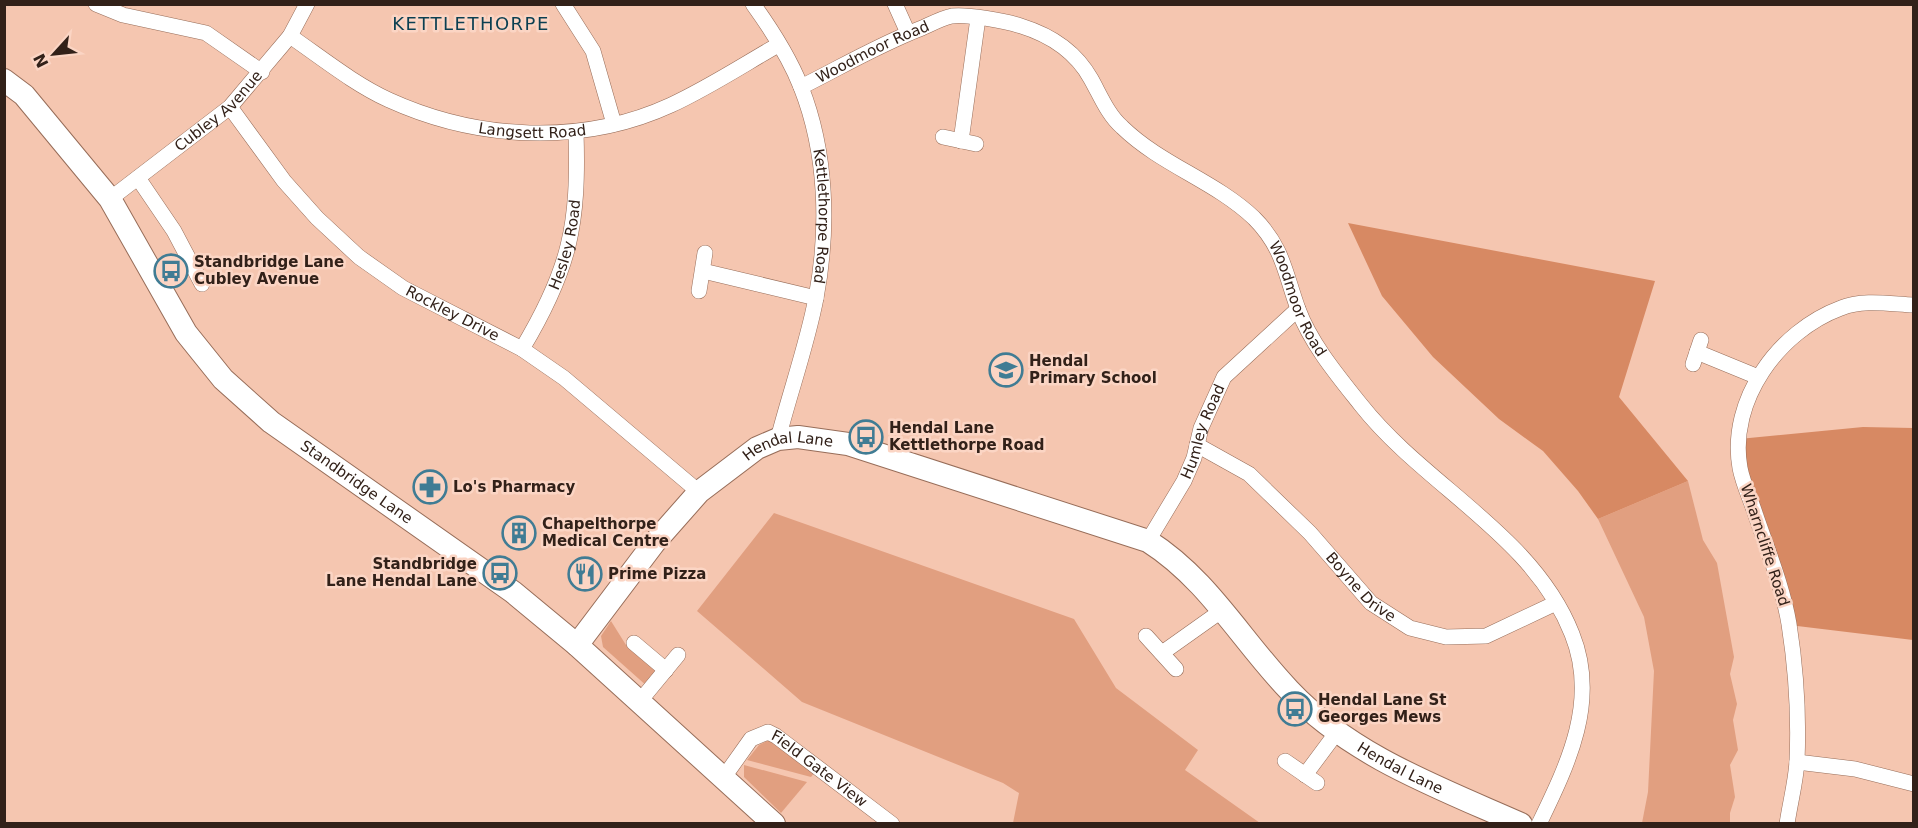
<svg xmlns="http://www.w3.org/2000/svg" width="1918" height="828" font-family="'DejaVu Sans',sans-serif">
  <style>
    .green { fill: #e19f80 }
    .forest { fill: #d78963 }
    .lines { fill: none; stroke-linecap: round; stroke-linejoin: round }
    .street-casing { stroke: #976d59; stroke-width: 16 }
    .secondary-casing { stroke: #976d59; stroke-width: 24 }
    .street { stroke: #fff; stroke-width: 15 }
    .secondary { stroke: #fff; stroke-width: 22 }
    .labels { text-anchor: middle; stroke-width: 5; stroke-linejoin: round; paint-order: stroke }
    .street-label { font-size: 15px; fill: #322119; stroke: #fbd5c4 }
    .poi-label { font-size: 15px; font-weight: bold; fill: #322119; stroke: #fbd5c4; text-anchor: start }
    .quarter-label { font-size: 18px; letter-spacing: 1.5px; fill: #0b3f51; stroke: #fbd5c4 }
  </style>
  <rect width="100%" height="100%" fill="#f5c6b0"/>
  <g class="green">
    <path d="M 1688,481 L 1703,540 L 1717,563 L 1734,657 L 1730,674 L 1737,704 L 1733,720 L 1738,750 L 1730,765 L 1735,797 L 1730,813 L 1730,823 L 1642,823 L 1648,792 L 1654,671 L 1644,617 L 1598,519 Z"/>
    <path d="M 774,513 L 1074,619 L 1116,688 L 1198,750 L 1185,770 L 1260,823 L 1013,823 L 1019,793 L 1003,783 L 802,702 L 697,611 Z"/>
    <path d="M 611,621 L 626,645 L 660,673 L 648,687 L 603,647 L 601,636 Z"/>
    <path d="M 767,741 L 773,741 L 815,772 L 811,777 L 747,760 L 759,745 Z"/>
    <path d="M 744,765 L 807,782 L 781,813 L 744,777 Z"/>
  </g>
  <g class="forest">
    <path d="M 1348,223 L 1655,281 L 1619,397 L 1688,481 L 1598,519 L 1578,491 L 1543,451 L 1499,419 L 1433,357 L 1382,296 Z"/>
    <path d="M 1863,427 L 1913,428 L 1913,640 L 1789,625 L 1739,439 Z"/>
  </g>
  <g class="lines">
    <g class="street-casing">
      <g id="street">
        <path d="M 96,4 L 123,15 L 206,33 L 262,72"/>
        <path d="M 563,4 L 593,51 L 614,124"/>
        <path id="s1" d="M 753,4 C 771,29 790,59 801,87 C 827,153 829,229 816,298 C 807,345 790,392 778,439"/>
        <path d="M 895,4 L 908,33"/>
        <path id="s2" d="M 290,36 C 322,58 354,84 389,100 C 477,140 582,146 671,105 C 708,88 743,65 778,45"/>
        <path id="s3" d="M 801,87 C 841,67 880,44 922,28 C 931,24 942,18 952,16 C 967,14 1006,21 1021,26 C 1050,35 1076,52 1091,79 C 1100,95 1108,115 1122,127 C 1161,165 1215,181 1254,218 C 1283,247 1285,273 1298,309 C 1311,344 1338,376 1361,405 C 1425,486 1534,536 1572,634 C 1599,701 1568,764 1539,824"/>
        <path id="s4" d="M 230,107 L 284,181 L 317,218 L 359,257 L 403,288 L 522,349 L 564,378 L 699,492"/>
        <path d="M 943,137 L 976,144"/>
        <path d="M 961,141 L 978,18"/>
        <path d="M 138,178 L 174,231 L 202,284"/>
        <path id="s5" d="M 110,199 L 230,107 L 290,36 L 307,4"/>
        <path d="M 703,271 L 816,298"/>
        <path d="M 699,291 L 705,253"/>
        <path id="s6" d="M 522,349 C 570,269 579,225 576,132"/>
        <path d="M 1697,352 L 1758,377"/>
        <path d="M 1693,364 L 1701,340"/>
        <path id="s7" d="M 1197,445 L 1249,474 L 1310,533 L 1371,603 L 1410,628 L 1446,637 L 1486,636 L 1556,603"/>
        <path id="s8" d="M 1148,541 L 1184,481 L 1194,458 L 1201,428 L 1224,377 L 1298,309"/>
        <path d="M 1146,636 L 1176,669"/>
        <path d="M 634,643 L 666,670"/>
        <path d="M 1162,653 L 1224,609"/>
        <path d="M 640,701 L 678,655"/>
        <path d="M 1285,761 L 1317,783"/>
        <path d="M 1797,762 L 1855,769 L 1914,784"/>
        <path d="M 1305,775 L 1337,732"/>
        <path id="s9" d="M 724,777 L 751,739 L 768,732 L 776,736 L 892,824"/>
        <path d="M 1787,824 C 1790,803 1796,781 1797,761 C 1799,716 1796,669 1789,624 C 1783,588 1768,551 1756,516 C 1751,500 1743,484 1740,468 C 1728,400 1779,331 1841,308 C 1863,299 1890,304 1914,305"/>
      </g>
    </g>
    <g class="secondary-casing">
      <g id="secondary">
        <path id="s10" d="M 4,80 L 24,95 L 110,199 L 186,333 L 223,379 L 271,422 L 513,592 L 577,645 L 774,824"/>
        <path id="s11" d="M 577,645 L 654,543 L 699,492 L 757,448 L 778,439 L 798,437 L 848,444 L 1148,541 C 1208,579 1241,640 1289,690 C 1351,756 1440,788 1521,824"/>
      </g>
    </g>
    <use href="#street" class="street"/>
    <use href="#secondary" class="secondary"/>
  </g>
  <defs>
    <g id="bus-ring" transform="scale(1.725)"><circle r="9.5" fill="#fbd5c4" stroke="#407c94" stroke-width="1.5"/><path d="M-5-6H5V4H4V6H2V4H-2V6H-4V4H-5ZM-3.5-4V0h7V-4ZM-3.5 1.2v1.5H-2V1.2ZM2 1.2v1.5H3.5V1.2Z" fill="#407c94"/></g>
    <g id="school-ring" transform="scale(1.725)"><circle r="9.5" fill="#fbd5c4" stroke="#407c94" stroke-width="1.5"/><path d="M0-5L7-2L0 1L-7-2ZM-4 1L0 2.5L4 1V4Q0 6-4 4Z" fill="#407c94"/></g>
    <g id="pharmacy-ring" transform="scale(1.725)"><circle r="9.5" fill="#fbd5c4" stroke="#407c94" stroke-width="1.5"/><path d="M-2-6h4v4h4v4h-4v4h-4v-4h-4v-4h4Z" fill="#407c94"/></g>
    <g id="building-ring" transform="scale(1.725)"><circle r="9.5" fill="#fbd5c4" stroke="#407c94" stroke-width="1.5"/><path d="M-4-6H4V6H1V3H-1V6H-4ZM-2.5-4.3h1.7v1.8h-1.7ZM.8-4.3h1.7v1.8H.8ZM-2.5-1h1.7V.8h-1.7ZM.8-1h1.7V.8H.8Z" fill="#407c94"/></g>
    <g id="restaurant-ring" transform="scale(1.725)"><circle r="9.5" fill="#fbd5c4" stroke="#407c94" stroke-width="1.5"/><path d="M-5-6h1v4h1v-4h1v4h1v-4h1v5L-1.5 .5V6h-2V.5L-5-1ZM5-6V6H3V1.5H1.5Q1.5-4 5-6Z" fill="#407c94"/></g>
  </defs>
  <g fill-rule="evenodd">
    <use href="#bus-ring" x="171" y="271"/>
    <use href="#school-ring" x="1006" y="370"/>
    <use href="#bus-ring" x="866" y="437"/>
    <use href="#pharmacy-ring" x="430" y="487"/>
    <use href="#building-ring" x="519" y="533"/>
    <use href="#bus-ring" x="500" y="573"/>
    <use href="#restaurant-ring" x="585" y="574"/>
    <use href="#bus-ring" x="1295" y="709"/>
  </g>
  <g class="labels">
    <g class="street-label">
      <text dy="5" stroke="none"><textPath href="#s3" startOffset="80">Woodmoor Road</textPath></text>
      <text dy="5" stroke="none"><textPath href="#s5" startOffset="140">Cubley Avenue</textPath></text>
      <text dy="5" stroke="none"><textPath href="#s2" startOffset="266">Langsett Road</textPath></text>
      <text dy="5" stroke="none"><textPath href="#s1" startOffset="228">Kettlethorpe Road</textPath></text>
      <text dy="5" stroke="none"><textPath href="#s6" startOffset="114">Hesley Road</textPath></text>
      <text dy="5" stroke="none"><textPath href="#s3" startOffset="638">Woodmoor Road</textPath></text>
      <text dy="5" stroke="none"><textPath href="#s4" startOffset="308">Rockley Drive</textPath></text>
      <text dy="5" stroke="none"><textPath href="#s8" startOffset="123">Humley Road</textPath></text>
      <text dy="5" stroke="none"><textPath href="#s11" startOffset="300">Hendal Lane</textPath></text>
      <text dy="5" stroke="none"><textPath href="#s10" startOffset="542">Standbridge Lane</textPath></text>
      <text transform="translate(1765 545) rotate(72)" y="5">Wharncliffe Road</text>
      <text dy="5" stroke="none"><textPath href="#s7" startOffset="219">Boyne Drive</textPath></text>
      <text dy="5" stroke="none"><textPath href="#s11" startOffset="1020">Hendal Lane</textPath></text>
      <text dy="5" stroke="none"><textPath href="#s9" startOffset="128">Field Gate View</textPath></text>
    </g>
    <g class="poi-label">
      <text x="194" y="267">Standbridge Lane<tspan x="194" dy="17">Cubley Avenue</tspan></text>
      <text x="1029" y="366">Hendal<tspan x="1029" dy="17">Primary School</tspan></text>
      <text x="889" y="433">Hendal Lane<tspan x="889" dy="17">Kettlethorpe Road</tspan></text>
      <text x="453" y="492">Lo's Pharmacy</text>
      <text x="542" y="529">Chapelthorpe<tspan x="542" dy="17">Medical Centre</tspan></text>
      <text x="477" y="569" text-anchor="end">Standbridge<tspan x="477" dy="17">Lane Hendal Lane</tspan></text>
      <text x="608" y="579">Prime Pizza</text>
      <text x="1318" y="705">Hendal Lane St<tspan x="1318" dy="17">Georges Mews</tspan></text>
    </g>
    <g class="quarter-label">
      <text x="471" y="30">KETTLETHORPE</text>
    </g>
  </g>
  <rect width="1918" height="828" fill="none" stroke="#322119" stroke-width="12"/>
  <g transform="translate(54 54) rotate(243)" stroke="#fbd5c4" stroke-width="4.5" paint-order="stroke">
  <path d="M0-4.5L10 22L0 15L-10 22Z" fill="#322119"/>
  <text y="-9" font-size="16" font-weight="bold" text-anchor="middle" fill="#322119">N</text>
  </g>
</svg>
